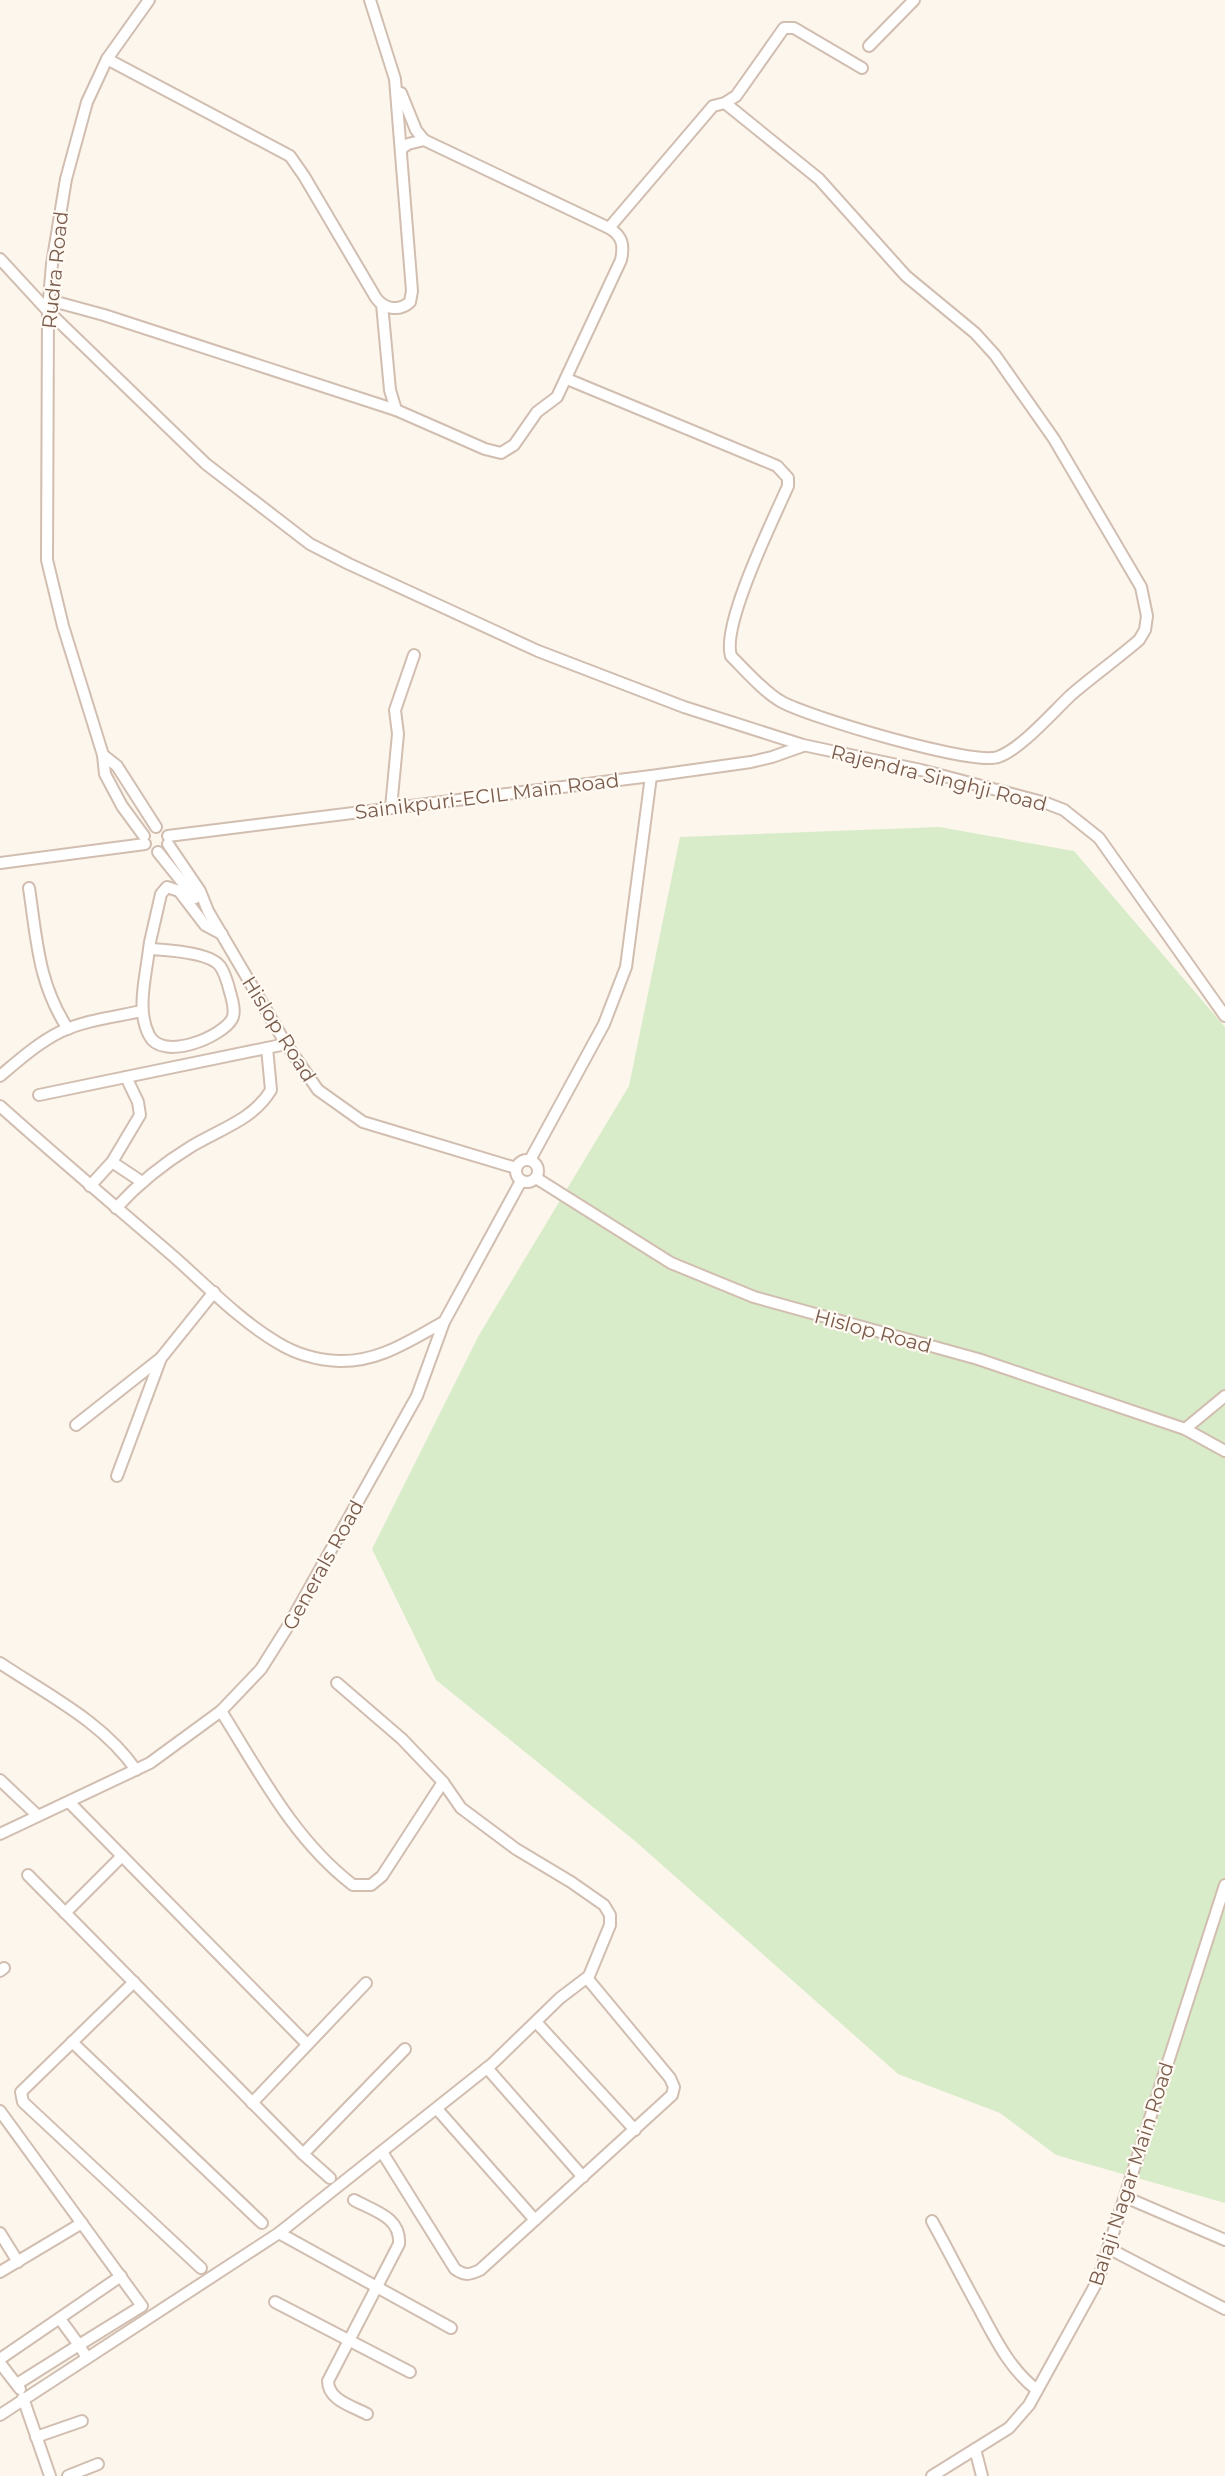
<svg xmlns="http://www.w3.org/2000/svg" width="1225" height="2476" font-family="Montserrat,sans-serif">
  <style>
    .green { fill: #d8ecc9 }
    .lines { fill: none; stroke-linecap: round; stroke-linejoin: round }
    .minor-casing { stroke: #d1beb0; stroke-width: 14 }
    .minor { stroke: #fff; stroke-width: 10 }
    .labels { text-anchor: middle; stroke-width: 4.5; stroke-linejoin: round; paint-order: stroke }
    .street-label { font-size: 20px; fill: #7a5c4d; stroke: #fffaf3 }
  </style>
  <rect width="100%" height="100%" fill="#fdf6ec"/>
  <path class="green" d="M 939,827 L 1074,851 L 1225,1027 L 1225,2203 L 1056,2155 L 1000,2113 L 898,2074 L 635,1841 L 436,1680 L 372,1549 L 479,1335 L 629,1086 L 680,837 Z"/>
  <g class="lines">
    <g class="minor-casing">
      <g id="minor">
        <path d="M 869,46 L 914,0"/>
        <path d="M 107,59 L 290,156 L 304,176 L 376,298 C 384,309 399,312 410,302 L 412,291 L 395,79 L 370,0"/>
        <path d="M 401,93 L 416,130 L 424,140"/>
        <path d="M 609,228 L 713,106 L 725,103 L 736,96 L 784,28 L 794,28 L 862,68"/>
        <path d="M 0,259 L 48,311 L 206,464 L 310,544 L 349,564 L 538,651 L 684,707 L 803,745 L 921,770 L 1046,803 L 1064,810 L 1099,838 L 1225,1016"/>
        <path d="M 49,300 L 104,315 L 396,410 L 485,449 L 501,453 L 514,445 L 537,412 L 557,397 L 621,260 C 624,246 623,236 609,228 L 424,140 L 408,144 L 401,149"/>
        <path d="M 382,304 L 390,390 L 396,410"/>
        <path d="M 567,379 L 777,466 L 788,478 L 788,486 C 774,518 721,625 731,656 C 745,670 765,693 782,702 C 809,717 973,766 998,757 C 1021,749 1052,713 1071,695 C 1093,676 1117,659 1139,640 L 1145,630 L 1147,616 L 1141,587 L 1054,439 L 995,355 L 975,333 L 906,276 L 819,179 L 725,103"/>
        <path d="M 103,755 L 117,766 L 156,827"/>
        <path d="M 391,808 L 398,734 L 395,710 L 414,655"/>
        <path d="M 144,836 L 122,806 L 105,774 L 103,755 L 63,626 L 47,560 L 48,311 L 52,264 L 66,179 L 87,102 L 107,59 L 149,0"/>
        <path d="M 168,836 L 651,776 L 751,762 L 772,757 L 803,746"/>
        <path d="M 168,844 L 200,891 L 208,911 L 286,1044 L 318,1090 L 363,1122 L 516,1168"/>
        <path d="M 158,852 L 195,898"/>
        <path d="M 0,863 L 145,844"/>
        <path d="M 29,888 C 37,941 38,983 68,1029"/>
        <path d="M 149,949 C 166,950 209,952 220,966 C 225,973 228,984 230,992 C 232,999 236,1012 232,1019 C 222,1037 162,1062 149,1035 C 136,1010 146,976 149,949 L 150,942 L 161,894 L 167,887 L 179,891 L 205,925 L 222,934"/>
        <path d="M 0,1076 C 19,1060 38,1043 60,1032 C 85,1020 115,1017 142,1011"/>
        <path d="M 39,1095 L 286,1044"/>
        <path d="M 0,1106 C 57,1157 115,1206 173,1256 C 206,1285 239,1320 278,1343 C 296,1354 318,1360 339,1361 C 380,1362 410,1340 444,1322"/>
        <circle cx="527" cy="1171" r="11"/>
        <path d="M 530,1160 L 604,1024 L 626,967 L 651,776"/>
        <path d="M 112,1162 L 142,1182"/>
        <path d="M 536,1178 L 671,1263 L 754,1297 L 978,1359 L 1185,1429 L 1225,1451"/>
        <path d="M 90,1186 L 112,1162 L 140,1115 L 138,1102 L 126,1077"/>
        <path d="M 116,1208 C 138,1184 164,1163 192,1146 C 220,1129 253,1120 271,1090 L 267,1048"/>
        <path d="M 76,1425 L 161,1358"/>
        <path d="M 1185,1429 L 1225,1396"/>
        <path d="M 117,1476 L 161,1358 L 214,1292"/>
        <path d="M 0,1663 C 48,1695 103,1722 136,1770"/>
        <path d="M 221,1711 C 260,1773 294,1840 353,1885 L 371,1885 L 382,1876 L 443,1782"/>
        <path d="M 0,1780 L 37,1815"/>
        <path d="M 69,1802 L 307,2044"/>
        <path d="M 0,1834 L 150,1763 L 221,1711 L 261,1669 L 290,1623 L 417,1396 L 444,1322 L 521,1181"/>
        <path d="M 28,1875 L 303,2154 L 330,2178"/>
        <path d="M 65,1913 L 122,1856"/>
        <path d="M 0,1971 L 4,1968"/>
        <path d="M 134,1982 L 21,2092 L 23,2102 L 201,2268"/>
        <path d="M 536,2022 L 635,2130"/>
        <path d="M 72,2042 L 262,2223"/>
        <path d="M 487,2068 L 583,2177"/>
        <path d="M 252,2103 L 366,1983"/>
        <path d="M 437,2109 L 535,2220"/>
        <path d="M 0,2111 L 142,2306 L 79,2345 L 87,2358"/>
        <path d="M 382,2152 L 455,2269 C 465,2276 469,2275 480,2270 L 672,2095 L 674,2087 L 670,2078 L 587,1978"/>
        <path d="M 303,2154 L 405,2049"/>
        <path d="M 1125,2197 L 1225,2240"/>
        <path d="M 354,2200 C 374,2211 401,2217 399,2244 L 328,2381 C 328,2400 352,2406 367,2414"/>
        <path d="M 932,2221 C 947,2248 961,2276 976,2303 C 993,2334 1008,2368 1037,2390"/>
        <path d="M 0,2233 L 18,2262"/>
        <path d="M 279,2233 L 451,2328"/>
        <path d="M 1108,2248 L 1225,2309"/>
        <path d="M 0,2272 L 82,2223"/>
        <path d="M 275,2302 L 410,2372"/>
        <path d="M 0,2359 L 121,2276"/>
        <path d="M 0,2363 L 20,2389"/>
        <path d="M 17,2384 L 79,2345 L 60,2319"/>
        <path d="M 23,2398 L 50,2476"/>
        <path d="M 0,2415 L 279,2233 L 492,2064 L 560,1998 L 589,1976 L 610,1925 L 610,1915 L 604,1905 L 571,1882 L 516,1849 L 461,1808 L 443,1782 L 402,1739 L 337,1683"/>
        <path d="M 36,2437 L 82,2421"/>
        <path d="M 975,2449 L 982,2476"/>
        <path d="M 68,2476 L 98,2464"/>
        <path d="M 932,2476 L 1009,2428 L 1029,2405 L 1098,2280 L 1225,1885"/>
      </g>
    </g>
    <use href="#minor" class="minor"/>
  </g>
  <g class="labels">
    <g class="street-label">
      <text transform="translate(55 270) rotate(-84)" y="7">Rudra Road</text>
      <text transform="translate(939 778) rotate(14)" y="7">Rajendra Singhji Road</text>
      <text transform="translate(487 796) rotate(-7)" y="7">Sainikpuri-ECIL Main Road</text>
      <text transform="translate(279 1029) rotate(58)" y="7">Hislop Road</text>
      <text transform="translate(873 1331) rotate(15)" y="7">Hislop Road</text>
      <text transform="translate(323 1565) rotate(-61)" y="7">Generals Road</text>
      <text transform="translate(1131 2174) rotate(-72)" y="7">Balaji Nagar Main Road</text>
    </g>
  </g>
</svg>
